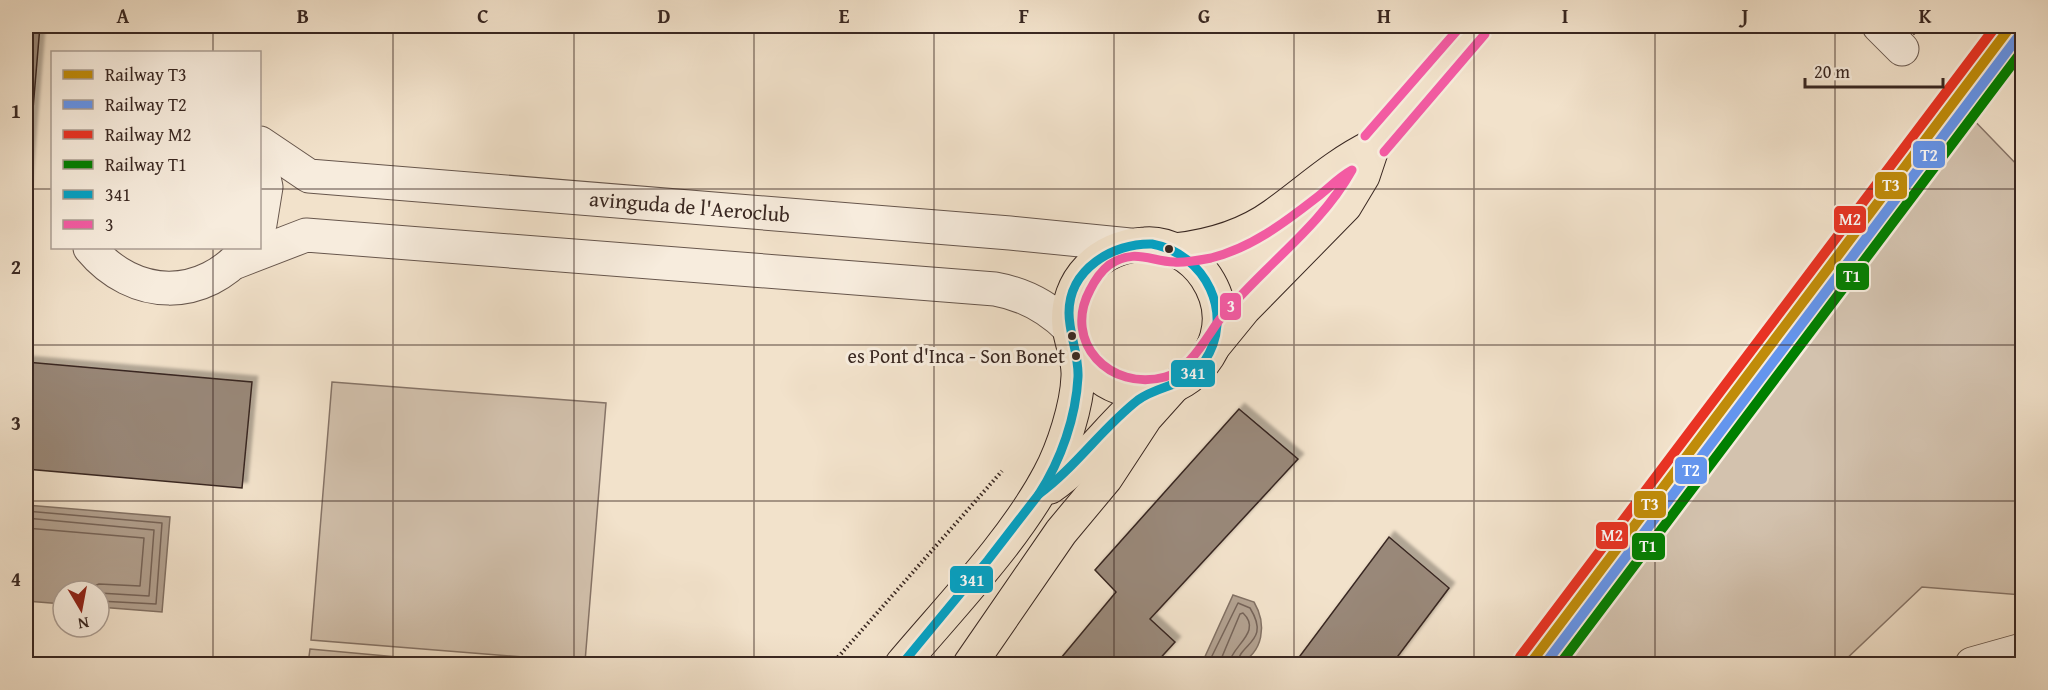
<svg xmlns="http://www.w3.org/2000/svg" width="2048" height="690" font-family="'Gentium Book Plus',serif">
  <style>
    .green { fill: #d3c2ae; stroke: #867468; stroke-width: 1.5 }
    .water { fill: #b3a291; stroke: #827164; stroke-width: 1.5 }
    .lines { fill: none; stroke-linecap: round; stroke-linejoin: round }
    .shore { stroke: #766459; stroke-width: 1.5 }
    .building { fill: #998879; stroke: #392721; stroke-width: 1.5; filter: url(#shadow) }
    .minor-casing { stroke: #67564c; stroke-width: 35 }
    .major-casing { stroke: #392721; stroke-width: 35 }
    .path { stroke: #392721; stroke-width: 4; stroke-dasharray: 1.5 3; stroke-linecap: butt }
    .minor { stroke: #f7ecdd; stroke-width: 33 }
    .major { stroke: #f2e2cb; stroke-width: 33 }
    .bus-1-casing { stroke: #f7ecdd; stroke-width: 14 }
    .bus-2-casing { stroke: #f7ecdd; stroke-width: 14 }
    .bus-1 { stroke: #03a2c5; stroke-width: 9 }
    .bus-2 { stroke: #f45ba4; stroke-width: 9 }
    .rail-1-casing { stroke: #f7ecdd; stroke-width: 15 }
    .rail-2-casing { stroke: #f7ecdd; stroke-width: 15 }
    .rail-3-casing { stroke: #f7ecdd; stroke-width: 15 }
    .rail-4-casing { stroke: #f7ecdd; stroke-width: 15 }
    .rail-1 { stroke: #c08c0a; stroke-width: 10 }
    .rail-2 { stroke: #6495ed; stroke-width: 10 }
    .rail-3 { stroke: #e93324; stroke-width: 10 }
    .rail-4 { stroke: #008000; stroke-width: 10 }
    .grid { fill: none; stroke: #392721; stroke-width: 1.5; stroke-opacity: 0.55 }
    .bus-dot { fill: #392721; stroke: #f7ecdd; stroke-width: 2 }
    .labels { text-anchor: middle; stroke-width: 6; stroke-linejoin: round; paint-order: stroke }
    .bus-label { font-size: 20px; fill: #392721; stroke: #f7ecdd; text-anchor: end }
    .street-label { font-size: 21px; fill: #392721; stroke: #f7ecdd }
    .line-badge { stroke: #f7ecdd; stroke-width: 2 }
    .badge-label { font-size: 16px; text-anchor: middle; font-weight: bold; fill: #fff }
    .neatline { fill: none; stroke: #392721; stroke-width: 2 }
    .grid-label { font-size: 20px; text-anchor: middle; font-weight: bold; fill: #392721 }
  </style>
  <defs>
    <filter id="shadow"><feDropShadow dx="5.5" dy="-5.5" stdDeviation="1.5" flood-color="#0004"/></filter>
  </defs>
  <rect width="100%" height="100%" fill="#f2e2cb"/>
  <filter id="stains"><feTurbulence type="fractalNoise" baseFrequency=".00333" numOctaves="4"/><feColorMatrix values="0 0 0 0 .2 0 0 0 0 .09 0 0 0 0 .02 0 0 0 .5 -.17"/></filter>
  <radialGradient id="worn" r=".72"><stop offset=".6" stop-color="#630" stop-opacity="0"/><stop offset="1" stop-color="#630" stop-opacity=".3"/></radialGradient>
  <g class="green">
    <path d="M 1966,112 L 2022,170 L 2022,595 L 1922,587 L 1841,664 L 1563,664 Z"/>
    <path d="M 332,382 L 606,403 L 585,662 L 311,640 Z"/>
    <path d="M 310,649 L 474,664 L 308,664 Z"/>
  </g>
  <g class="water">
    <path d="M 26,505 L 170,517 L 162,612 L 99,607 L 99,591 L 63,591 L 63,604 L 26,601 Z"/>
    <path d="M 1233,595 L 1254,602 C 1267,624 1264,653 1238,664 L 1214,664 L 1203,661 Z"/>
  </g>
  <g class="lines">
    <g class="shore">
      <path d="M 26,511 L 162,523 L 156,604 L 99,601"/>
      <path d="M 26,518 L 154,530 L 149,596 L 99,593"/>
      <path d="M 26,528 L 144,538 L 140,586 L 99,584 L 83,591"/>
      <path d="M 1212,664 L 1211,658 L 1238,603 L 1250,608 C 1271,642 1240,642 1237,664"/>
      <path d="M 1219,664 L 1240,614 L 1243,613 C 1263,632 1231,646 1229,664"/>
    </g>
  </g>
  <g class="building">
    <path d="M 26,26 L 40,26 L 26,192 Z"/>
    <path d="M 1905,26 L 1924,26 L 1914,34 Z"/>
    <path d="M 26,362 L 252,382 L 242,488 L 26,469 Z"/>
    <path d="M 1239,409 L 1298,459 L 1150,619 L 1175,642 L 1155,664 L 1056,664 L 1116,592 L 1095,570 Z"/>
    <path d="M 1389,537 L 1449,588 L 1392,664 L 1294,664 Z"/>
  </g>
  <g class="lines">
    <g class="minor-casing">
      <g id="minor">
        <path d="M 1879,26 L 1902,49"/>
        <path id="s1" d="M 260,143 L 309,176 L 1010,233 L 1130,245"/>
        <path d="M 260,158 L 266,187 L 260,224"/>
        <path d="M 90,248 C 134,301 204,302 247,248"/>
        <path d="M 236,262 L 306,235 L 995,289 C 1023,294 1049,308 1069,328"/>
        <path d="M 1972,664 L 2022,650"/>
      </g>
    </g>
    <g class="major-casing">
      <g id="major">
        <path d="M 1175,250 C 1210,246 1245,236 1274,215 C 1309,190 1333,166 1373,146"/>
        <path d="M 1213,347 L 1244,309 L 1345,206 L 1363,176 L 1373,146 L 1476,26"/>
        <path d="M 1050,487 C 1087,462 1111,424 1145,396"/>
        <path d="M 902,664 C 950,607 1014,541 1049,475 C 1063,449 1077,406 1078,376 C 1079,359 1071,343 1069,327 C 1064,280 1101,246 1145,244 C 1168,242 1193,257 1206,277 C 1260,359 1135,448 1074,347"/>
        <path d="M 970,664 L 1061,532 L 1106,478 L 1146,417 L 1172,388"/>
      </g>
    </g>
    <path class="path" d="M 832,664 L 1002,471"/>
    <use href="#minor" class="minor"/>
    <use href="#major" class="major"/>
    <g class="bus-1-casing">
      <g id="bus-1">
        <path d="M 1152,244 C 1206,254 1236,315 1204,362 C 1187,387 1160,384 1138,400 C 1102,428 1076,467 1039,494 C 1061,460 1076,417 1078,377 C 1079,355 1069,334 1069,313 C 1069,269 1113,243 1152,244 Z"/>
        <path d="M 902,664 L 988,560 L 1039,494"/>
      </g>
    </g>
    <g class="bus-2-casing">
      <g id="bus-2">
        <path d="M 1365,136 L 1461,26"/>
        <path d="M 1384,152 L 1485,34"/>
        <path d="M 1352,170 C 1320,228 1261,268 1220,319 C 1206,338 1189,371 1165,377 C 1110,392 1062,342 1090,290 C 1095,280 1100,272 1109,265 C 1134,248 1150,261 1174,262 C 1185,263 1200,260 1211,258 C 1251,248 1284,223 1316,198 C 1328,189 1339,177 1352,170 Z"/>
      </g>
    </g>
    <use href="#bus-1" class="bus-1"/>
    <use href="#bus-2" class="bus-2"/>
    <g class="rail-1-casing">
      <path id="rail-1" d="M 1530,664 L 2011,26"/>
    </g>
    <g class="rail-2-casing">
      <path id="rail-2" d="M 1545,664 L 2021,33"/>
    </g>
    <g class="rail-3-casing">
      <path id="rail-3" d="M 1520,657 L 1996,26"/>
    </g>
    <g class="rail-4-casing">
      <path id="rail-4" d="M 1560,664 L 2022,51"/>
    </g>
    <use href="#rail-1" class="rail-1"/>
    <use href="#rail-2" class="rail-2"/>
    <use href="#rail-3" class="rail-3"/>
    <use href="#rail-4" class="rail-4"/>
  </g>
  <path class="grid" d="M 213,26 L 213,52M 393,26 L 393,664M 574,26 L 574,664M 754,26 L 754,664M 934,26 L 934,664M 1114,26 L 1114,664M 1294,26 L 1294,664M 1474,26 L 1474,664M 1655,26 L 1655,664M 1835,26 L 1835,664M 26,189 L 52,189M 260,189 L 2022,189M 213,248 L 213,664M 26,345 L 2022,345M 26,501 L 2022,501"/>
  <g class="bus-dot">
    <circle cx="1169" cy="249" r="5"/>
    <circle cx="1072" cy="336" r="5"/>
    <circle cx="1076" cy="356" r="5"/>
  </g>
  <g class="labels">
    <g class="bus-label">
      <text x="1065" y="363">es Pont d'Inca - Son Bonet</text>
    </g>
    <g class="street-label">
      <text dy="7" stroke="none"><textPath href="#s1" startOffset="441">avinguda de l'Aeroclub</textPath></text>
    </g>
  </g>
  <g class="line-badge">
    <rect x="1912" y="140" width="34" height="29" rx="6" fill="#6495ed"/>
    <rect x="1874" y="171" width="34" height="29" rx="6" fill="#c08c0a"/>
    <rect x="1833" y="205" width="34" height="29" rx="6" fill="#e93324"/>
    <rect x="1835" y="262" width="35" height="29" rx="6" fill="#008000"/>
    <rect x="1219" y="292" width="23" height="29" rx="6" fill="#f45ba4"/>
    <rect x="1170" y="359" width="46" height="29" rx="6" fill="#03a2c5"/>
    <rect x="1674" y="456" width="34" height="29" rx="6" fill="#6495ed"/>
    <rect x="1633" y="490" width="34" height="29" rx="6" fill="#c08c0a"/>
    <rect x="1595" y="521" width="34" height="29" rx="6" fill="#e93324"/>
    <rect x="1631" y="532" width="35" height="29" rx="6" fill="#008000"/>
    <rect x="949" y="565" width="45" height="29" rx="6" fill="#03a2c5"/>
  </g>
  <g class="badge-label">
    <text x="1929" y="161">T2</text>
    <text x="1891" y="191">T3</text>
    <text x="1850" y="225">M2</text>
    <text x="1852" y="282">T1</text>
    <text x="1231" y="312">3</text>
    <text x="1193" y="379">341</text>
    <text x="1691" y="476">T2</text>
    <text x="1650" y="510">T3</text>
    <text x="1612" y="541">M2</text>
    <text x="1648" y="552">T1</text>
    <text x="972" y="586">341</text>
  </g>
  <rect width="2048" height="690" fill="none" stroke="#f2e2cb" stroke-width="66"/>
  <rect x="51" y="51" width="210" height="198" fill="#f7ecdd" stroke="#ab9d92" stroke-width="1.5"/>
  <rect x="63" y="70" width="30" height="9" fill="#c08c0a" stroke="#ab9d92" stroke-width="1.5"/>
  <text x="105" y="81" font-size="18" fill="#392721">Railway T3</text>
  <rect x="63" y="100" width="30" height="9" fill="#6495ed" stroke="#ab9d92" stroke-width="1.5"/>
  <text x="105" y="111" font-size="18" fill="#392721">Railway T2</text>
  <rect x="63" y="130" width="30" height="9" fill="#e93324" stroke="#ab9d92" stroke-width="1.5"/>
  <text x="105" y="141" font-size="18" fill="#392721">Railway M2</text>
  <rect x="63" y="160" width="30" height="9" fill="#008000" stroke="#ab9d92" stroke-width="1.5"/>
  <text x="105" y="171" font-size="18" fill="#392721">Railway T1</text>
  <rect x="63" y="190" width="30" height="9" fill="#03a2c5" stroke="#ab9d92" stroke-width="1.5"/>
  <text x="105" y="201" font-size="18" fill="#392721">341</text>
  <rect x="63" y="220" width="30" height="9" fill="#f45ba4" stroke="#ab9d92" stroke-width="1.5"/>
  <text x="105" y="231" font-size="18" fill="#392721">3</text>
  <g transform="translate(81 609) rotate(170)"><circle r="28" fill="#f7ecdd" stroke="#ab9d92" stroke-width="1.5"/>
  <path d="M0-4.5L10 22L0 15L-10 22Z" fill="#8f2418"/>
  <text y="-9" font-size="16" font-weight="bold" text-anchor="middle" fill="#392721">N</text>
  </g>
  <path d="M1805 78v9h138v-9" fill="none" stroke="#392721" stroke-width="3"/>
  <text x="1814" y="78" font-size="18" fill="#392721" stroke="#f7ecdd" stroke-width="4.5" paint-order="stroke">20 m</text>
  <rect x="33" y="33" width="1982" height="624" class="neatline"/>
  <g class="grid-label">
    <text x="123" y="23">A</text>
    <text x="303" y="23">B</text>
    <text x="483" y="23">C</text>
    <text x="664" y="23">D</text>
    <text x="844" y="23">E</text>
    <text x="1024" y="23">F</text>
    <text x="1204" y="23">G</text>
    <text x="1384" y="23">H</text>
    <text x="1565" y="23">I</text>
    <text x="1745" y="23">J</text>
    <text x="1925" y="23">K</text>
    <text x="16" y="118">1</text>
    <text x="16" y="274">2</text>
    <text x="16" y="430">3</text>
    <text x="16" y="586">4</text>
  </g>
  <rect width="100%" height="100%" filter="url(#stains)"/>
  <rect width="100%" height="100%" fill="url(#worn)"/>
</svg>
